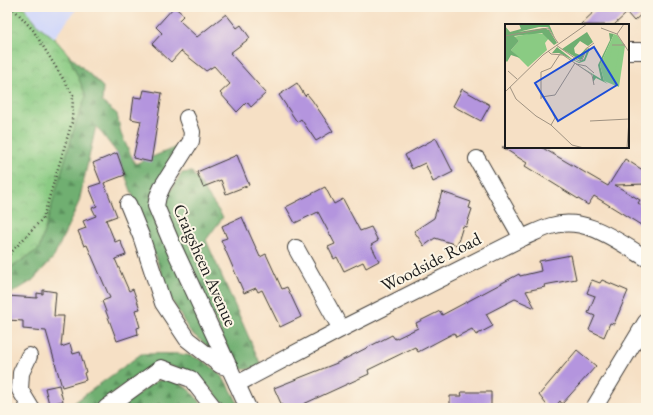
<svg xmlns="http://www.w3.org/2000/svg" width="653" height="415" font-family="'EB Garamond',serif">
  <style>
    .built { fill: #d3d9f9 }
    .forest { fill: url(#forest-firs); stroke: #466646 }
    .park { fill: url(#park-crowns); stroke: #537450 }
    .building { fill: #b495de }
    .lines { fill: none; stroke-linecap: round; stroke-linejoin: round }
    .minor-casing { stroke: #3d3935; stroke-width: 18 }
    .path { stroke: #3d3935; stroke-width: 2.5; stroke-dasharray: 1 3; stroke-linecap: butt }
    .minor { stroke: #fff; stroke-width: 16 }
    .labels { text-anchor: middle; stroke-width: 4; stroke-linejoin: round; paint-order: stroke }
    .street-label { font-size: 18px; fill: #1c1c1c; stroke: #fcf5e5 }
    .inset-road { fill: none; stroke: #9f9281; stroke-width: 1 }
    .view { fill: #1d4ed8; fill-opacity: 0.15; stroke: #1d4ed8; stroke-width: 2 }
    .inset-edge { fill: none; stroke: #1c1c1c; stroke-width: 2 }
  </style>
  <defs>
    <pattern id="forest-firs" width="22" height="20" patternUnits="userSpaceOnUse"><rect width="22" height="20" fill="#6faf71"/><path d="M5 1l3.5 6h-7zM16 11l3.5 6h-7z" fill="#5a8e5c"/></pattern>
    <pattern id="park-crowns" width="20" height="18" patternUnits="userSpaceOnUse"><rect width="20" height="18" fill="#8acb83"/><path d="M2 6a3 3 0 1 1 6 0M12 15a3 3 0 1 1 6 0" fill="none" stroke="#76ae71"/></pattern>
  </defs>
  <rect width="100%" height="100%" fill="#fcf5e5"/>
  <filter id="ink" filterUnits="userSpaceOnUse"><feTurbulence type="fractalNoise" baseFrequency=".025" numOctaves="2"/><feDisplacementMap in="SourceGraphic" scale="8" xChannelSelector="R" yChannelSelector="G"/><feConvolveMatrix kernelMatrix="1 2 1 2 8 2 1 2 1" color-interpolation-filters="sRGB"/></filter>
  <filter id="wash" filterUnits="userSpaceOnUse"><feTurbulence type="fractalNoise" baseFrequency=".012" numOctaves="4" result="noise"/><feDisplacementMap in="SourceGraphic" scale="16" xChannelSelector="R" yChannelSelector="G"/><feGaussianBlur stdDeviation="0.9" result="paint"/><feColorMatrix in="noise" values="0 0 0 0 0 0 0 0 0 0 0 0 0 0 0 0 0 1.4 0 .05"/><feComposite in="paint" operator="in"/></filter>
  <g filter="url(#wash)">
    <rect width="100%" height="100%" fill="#f6e0c5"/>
    <path class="built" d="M 24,7 L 78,7 L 54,38 L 39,26 Z"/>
    <g class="forest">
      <path d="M 68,54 L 103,87 L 102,102 L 117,114 L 121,134 L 135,164 L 179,146 L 151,198 L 216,353 L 190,332 L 171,299 L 117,153 L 96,126 L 79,202 L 54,257 L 32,281 L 7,296 L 7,270 L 39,249 L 76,122 L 86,96 Z"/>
      <path d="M 192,172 L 223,217 L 206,240 L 261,365 C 250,369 244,373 235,364 L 161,206 L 182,173 Z"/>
      <path d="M 141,354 C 155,354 178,352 191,356 C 217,364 230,385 240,408 L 226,408 L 213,391 L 193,373 L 159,363 L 143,371 L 94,408 L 67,408 Z"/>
      <path d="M 169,379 C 186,384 194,394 205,408 L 120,408 L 156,381 Z"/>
    </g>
    <path class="park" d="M 7,7 L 24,7 L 39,26 L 54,38 L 68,54 L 86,96 L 76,122 L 39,249 L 7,270 Z"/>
    <g id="blocks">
      <g class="building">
        <path d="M 174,7 L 184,15 L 179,20 L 197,37 L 226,14 L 237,28 L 241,25 L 250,38 L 230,53 L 266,93 L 251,107 L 247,102 L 237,112 L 220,93 L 230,84 L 214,66 L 206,71 L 181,51 L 171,62 L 152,44 L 162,33 L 156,27 Z"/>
        <path d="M 599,7 L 646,7 L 646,10 L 634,21 L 627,13 L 614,25 L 580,25 Z"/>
        <path d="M 297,83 L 305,96 L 307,94 L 312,100 L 333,131 L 316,141 L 301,119 L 297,122 L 279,95 Z"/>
        <path d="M 462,89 L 490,105 L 481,121 L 453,106 Z"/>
        <path d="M 144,90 L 162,93 L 151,162 L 133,158 L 141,121 L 131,119 L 134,97 L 142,98 Z"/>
        <path d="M 436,138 L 453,172 L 433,182 L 425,163 L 412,169 L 405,155 Z"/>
        <path d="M 502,147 L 541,147 L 608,186 L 625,159 L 646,172 L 646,184 L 615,185 L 640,200 L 638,203 L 646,208 L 646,216 L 641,225 L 594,196 L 588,205 L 525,166 L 527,163 Z"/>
        <path d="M 117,153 L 125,175 L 104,183 L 117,216 L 106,220 L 115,242 L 120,240 L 126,255 L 115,259 L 129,291 L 133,289 L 140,309 L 135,310 L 140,327 L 137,328 L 138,334 L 117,341 L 102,301 L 110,298 L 87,245 L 84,246 L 78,231 L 86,228 L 83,221 L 96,216 L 92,208 L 97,206 L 89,187 L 101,183 L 93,163 Z"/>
        <path d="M 237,155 L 249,185 L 226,194 L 221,180 L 203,187 L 197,172 Z"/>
        <path d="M 325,187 L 334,204 L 343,199 L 360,231 L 371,227 L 378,241 L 371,245 L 379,261 L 366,268 L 363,262 L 344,271 L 337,257 L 334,259 L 328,247 L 335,244 L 318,212 L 295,223 L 286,207 Z"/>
        <path d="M 442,192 L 471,202 L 469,208 L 472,209 L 466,227 L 463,226 L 457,245 L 435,238 L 424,246 L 414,231 L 434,218 Z"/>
        <path d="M 242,217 L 260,257 L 266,254 L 282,289 L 287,287 L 301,317 L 280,327 L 262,290 L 258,292 L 256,288 L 244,293 L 221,240 L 227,238 L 222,226 Z"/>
        <path d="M 571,255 L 576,279 L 544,285 L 545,287 L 526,291 L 535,308 L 515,299 L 486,314 L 493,326 L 476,335 L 472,329 L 456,337 L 454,333 L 418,352 L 415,347 L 368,370 L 369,374 L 295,408 L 283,408 L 274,388 L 337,363 L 392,335 L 395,339 L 418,328 L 416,323 L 440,311 L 442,315 L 519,274 L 520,276 L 541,271 L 539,261 Z"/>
        <path d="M 592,280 L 600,283 L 602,280 L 628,291 L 614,324 L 610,323 L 604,337 L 589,330 L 595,316 L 588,313 L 595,296 L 587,293 Z"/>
        <path d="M 43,290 L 56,292 L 54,316 L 64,316 L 61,347 L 70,344 L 73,354 L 80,352 L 86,372 L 84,373 L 86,380 L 62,387 L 46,331 L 23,329 L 23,321 L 7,320 L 7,296 L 37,298 L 37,293 L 43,294 Z"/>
        <path d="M 577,350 L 596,366 L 562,404 L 560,401 L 554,408 L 549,408 L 539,395 Z"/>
        <path d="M 59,385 L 63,401 L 49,404 L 45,388 Z"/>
        <path d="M 461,392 L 491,392 L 491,408 L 450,408 L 450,396 L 462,396 Z"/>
      </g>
    </g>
  </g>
  <g filter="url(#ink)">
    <use href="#blocks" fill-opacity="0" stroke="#3d3935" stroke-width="1"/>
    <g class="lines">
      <g class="minor-casing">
        <g id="minor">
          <path d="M 628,51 L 646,51"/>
          <path d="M 187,118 L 192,132 L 191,141 L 163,185 L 158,196 L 156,206 L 172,244 L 248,408"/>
          <path d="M 477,159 L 522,238"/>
          <path d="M 128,204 L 141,236 L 163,303 L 187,339 L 220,365 L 230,368"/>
          <path d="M 296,248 L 341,329"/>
          <path d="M 29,356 L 21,373 L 20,390 L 31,408"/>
          <path d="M 237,384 L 341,329 L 522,238 C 532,234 541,229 551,226 C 586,215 618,242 646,258"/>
          <path d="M 106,408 L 161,368 L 191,379 L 214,408"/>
          <path d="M 594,408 L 646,322"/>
        </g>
      </g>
      <path class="path" d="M 7,257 L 43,218 L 72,122 L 73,95 L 33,30 L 12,7"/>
      <use href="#minor" class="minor"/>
    </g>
  </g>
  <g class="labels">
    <g class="street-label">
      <text transform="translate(431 262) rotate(-27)" y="6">Woodside Road</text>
      <text transform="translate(205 265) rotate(66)" y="6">Craigsheen Avenue</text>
    </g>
  </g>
  <g transform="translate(505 24)">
    <rect width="124" height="124" fill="#f6e0c5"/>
    <path d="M 29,9 L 40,10 L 44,14 L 40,19 L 42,26 L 23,43 L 6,26 L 14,17 L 8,13 Z" fill="#8acb83"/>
    <path d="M 14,0 L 44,0 L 50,14 L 43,3 L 34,3 L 13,8 L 39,4 L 44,6 L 52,19 L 49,21 L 37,9 L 9,12 L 14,17 L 6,26 L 15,34 L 6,31 L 2,38 L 0,36 L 0,2 L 5,8 L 16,5 ZM 82,8 L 88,18 L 83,22 L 75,17 L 69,24 L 70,29 L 75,31 L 82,23 L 77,35 L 75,36 L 57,25 ZM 104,9 L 109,10 L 95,41 L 99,57 L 103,60 L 91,54 L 88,58 L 88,51 L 73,41 L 96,55 L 93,41 L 105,16 ZM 52,23 L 67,35 L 74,38 L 79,35 L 83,24 L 85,25 L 80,37 L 74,39 L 54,29 L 47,29 Z" fill="#6faf71"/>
    <path d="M 109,10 L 112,11 L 120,22 L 114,63 L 99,57 L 95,41 Z" fill="#8acb83"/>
    <path d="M 107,24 L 114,26 L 110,48 L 102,46 Z" fill="#8acb83"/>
    <path class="inset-road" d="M 119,0 L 112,10 L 124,28M 96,4 L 112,10M 0,12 L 43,4 L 53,19M 51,21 L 74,37 L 77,36 L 82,24 L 89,19M 107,21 L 120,21M 43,27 L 46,30 L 58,31 L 83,48 L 87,51 L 89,61M 71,40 L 81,42 L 89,49M 3,47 L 12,55M 5,63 L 11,75 L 31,92 L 46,101 L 67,121 L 79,124M 0,68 L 38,31 L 82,0M 36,73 L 50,71 L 70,39M 36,75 L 36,48 L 46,44 L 55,30M 85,97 L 124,95M 46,101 L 50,94 L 48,90M 122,124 L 124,96"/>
    <path class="view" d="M 89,23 L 112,61 L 53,97 L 30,59 Z"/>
    <rect width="124" height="124" class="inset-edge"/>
  </g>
  <rect width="653" height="415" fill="none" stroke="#fcf5e5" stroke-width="24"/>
</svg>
